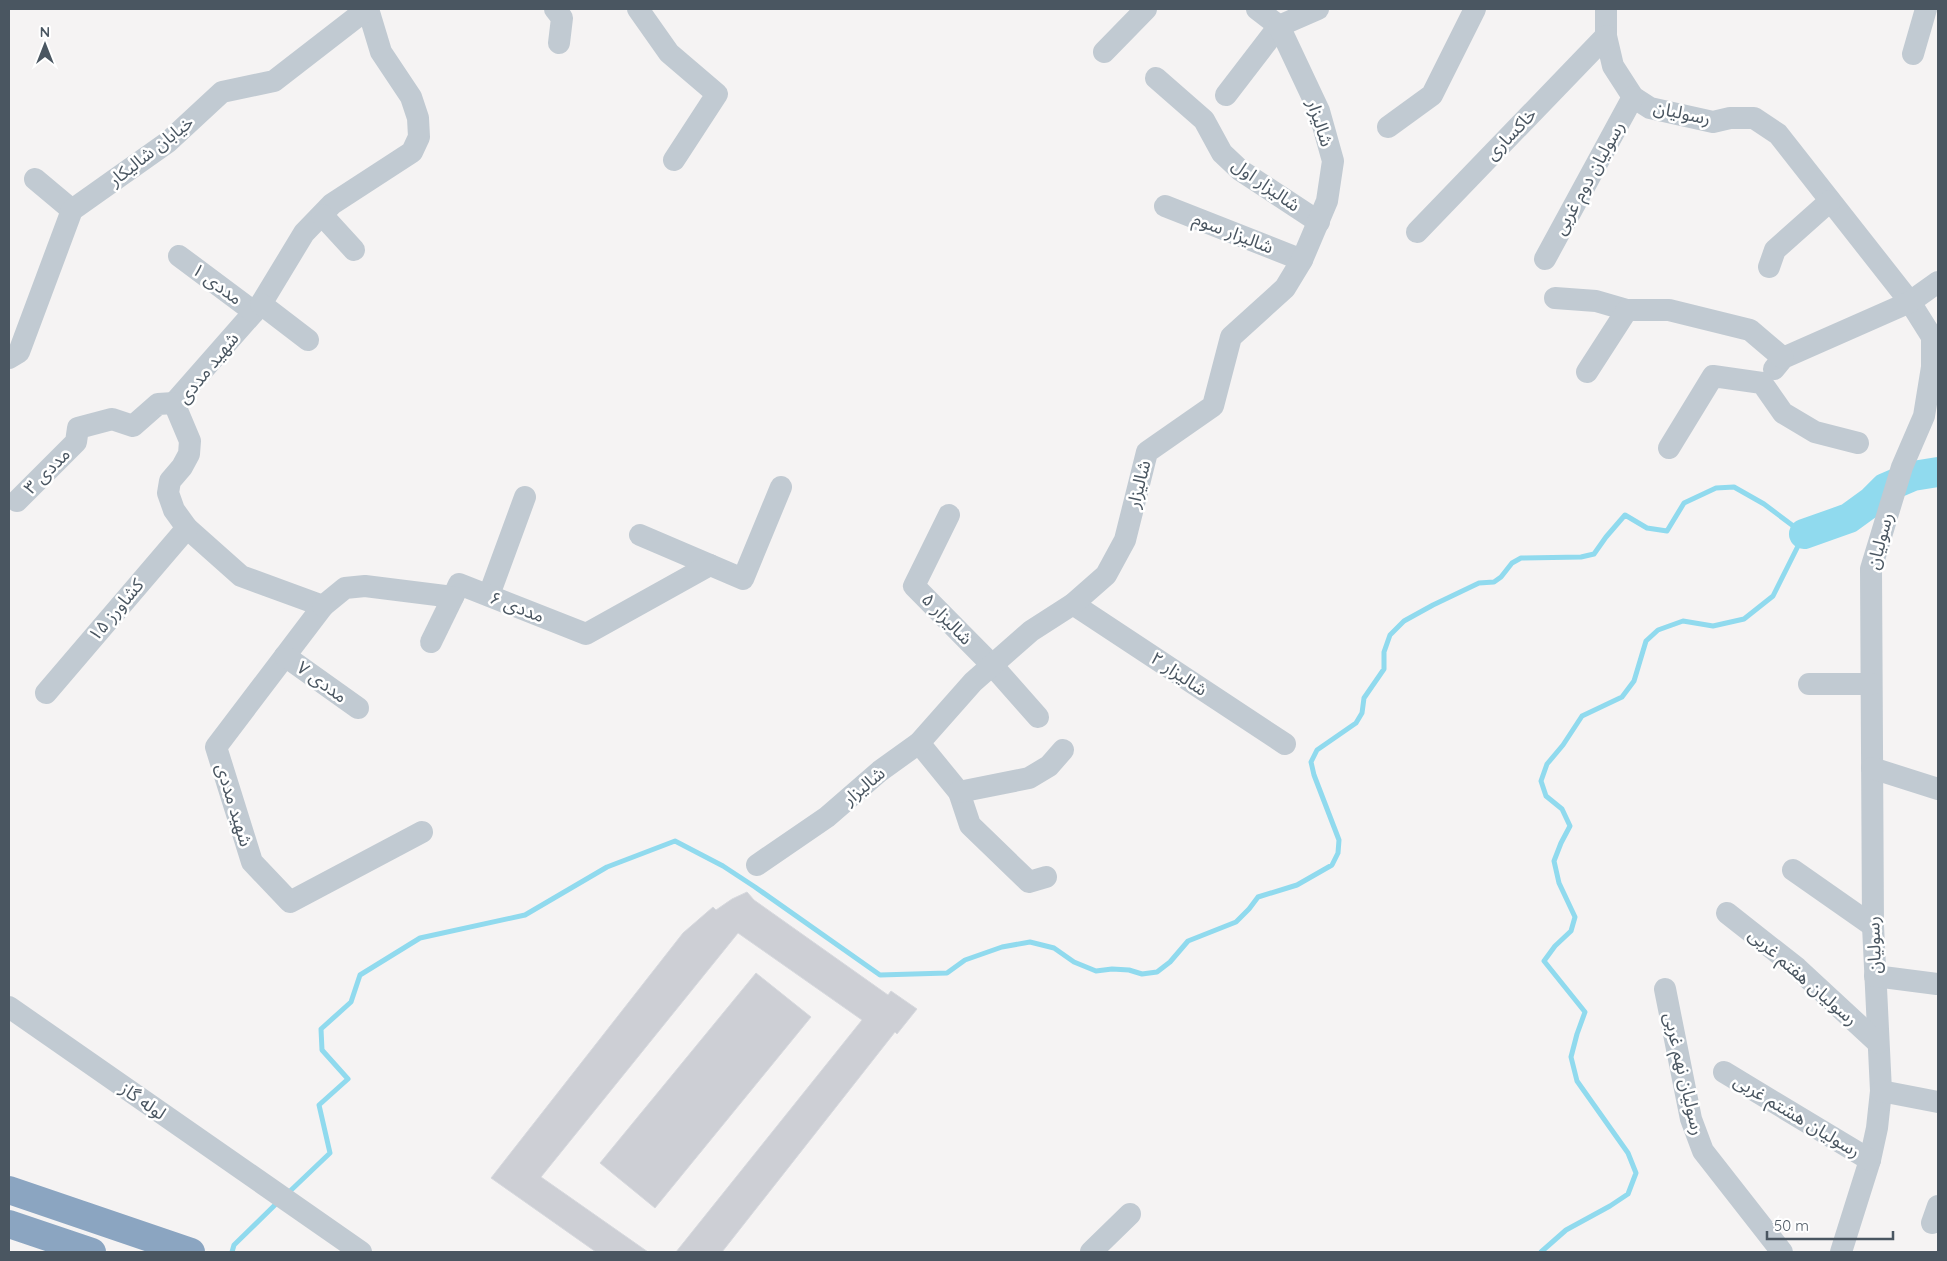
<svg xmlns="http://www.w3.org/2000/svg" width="1947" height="1261" font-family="Quicksand,'Noto Sans Arabic',sans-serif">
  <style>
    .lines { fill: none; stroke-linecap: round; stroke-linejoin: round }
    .stream { stroke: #90daee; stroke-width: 5 }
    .river { stroke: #90daee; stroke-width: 30 }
    .building { fill: #cdcfd5; stroke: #d7d9de }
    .minor { stroke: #c1cad2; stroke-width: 22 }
    .highway { stroke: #8ba5c1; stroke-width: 28 }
    .labels { text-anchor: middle; stroke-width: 5; stroke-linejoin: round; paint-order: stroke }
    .street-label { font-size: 18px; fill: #4a5661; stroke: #fff }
  </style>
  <rect width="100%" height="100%" fill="#f5f3f3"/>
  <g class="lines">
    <g class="stream">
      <path d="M 287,1194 L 330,1153 L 319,1105 L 348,1079 L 322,1050 L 321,1029 L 351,1002 L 360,975 L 420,938 L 525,915 L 607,867 L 675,841 L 723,866 L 755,887 L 880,975 L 947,973 L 965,960 L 1002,947 L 1030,942 L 1054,948 L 1074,962 L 1096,971 L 1112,969 L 1129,970 L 1142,974 L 1157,972 L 1170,962 L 1188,941 L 1236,922 L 1249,909 L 1258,897 L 1297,885 L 1332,865 L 1338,853 L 1339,840 L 1314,775 L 1311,762 L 1317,750 L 1356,723 L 1362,713 L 1364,698 L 1384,669 L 1384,652 L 1390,635 L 1404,621 L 1433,605 L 1479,583 L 1494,582 L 1501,577 L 1512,563 L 1521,558 L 1581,557 L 1594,554 L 1606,537 L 1625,515 L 1647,528 L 1667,531 L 1684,503 L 1716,488 L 1734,487 L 1764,504 L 1804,534 L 1773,596 L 1744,619 L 1713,626 L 1683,621 L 1658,630 L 1646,641 L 1634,681 L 1622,697 L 1582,716 L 1563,745 L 1547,764 L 1541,781 L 1546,796 L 1562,809 L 1570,826 L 1561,843 L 1554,861 L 1559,883 L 1575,917 L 1571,931 L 1555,946 L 1544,961 L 1585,1012 L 1577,1034 L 1571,1057 L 1577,1081 L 1628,1153 L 1636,1173 L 1628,1194 L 1610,1206 L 1566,1230 L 1541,1252"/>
      <path d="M 232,1252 L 234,1245 L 279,1201"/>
    </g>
    <path class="river" d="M 1804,534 L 1849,518 L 1871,502 L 1885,488 L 1913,476 L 1938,472"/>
  </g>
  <g class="building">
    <path d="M 747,892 L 754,900 L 888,995 L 891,991 L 917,1009 L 897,1034 L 895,1032 L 722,1252 L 676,1252 L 862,1020 L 738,933 L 541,1177 L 648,1252 L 596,1252 L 491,1178 L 683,933 L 713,907 L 716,910 L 732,899 Z"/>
    <path d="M 756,973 L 811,1017 L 655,1208 L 600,1163 Z"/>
  </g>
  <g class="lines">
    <g class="minor">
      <path d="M 368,9 L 381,52 L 411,97 L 418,118 L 419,137 L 412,152 L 332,204 L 304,233 L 261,304 L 174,403 L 190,441 L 189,454 L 182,467 L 170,481 L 168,493 L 174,510 L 187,528 L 241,576 L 323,606 L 216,747 L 252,862 L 290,902 L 422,832"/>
      <path d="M 555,9 L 562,18 L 559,43"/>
      <path d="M 638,9 L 669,53 L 717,94 L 674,160"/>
      <path d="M 1606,9 L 1606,36 L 1613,66 L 1633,97 L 1650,108 L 1713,122 L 1730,118 L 1754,118 L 1778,134 L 1910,302 L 1932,337 L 1932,367 L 1924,416 L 1902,467 L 1871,569 L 1873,926 L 1881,1091 L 1877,1128 L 1870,1160 L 1841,1252"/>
      <path d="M 1104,52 L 1146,9"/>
      <path d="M 1913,54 L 1926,9"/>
      <path d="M 1156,78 L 1204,120 L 1222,153 L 1240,170 L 1319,222"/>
      <path d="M 1226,95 L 1279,26 L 1257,9"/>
      <path d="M 1388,127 L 1432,95 L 1475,9"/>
      <path d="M 35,179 L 72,210"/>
      <path d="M 1165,206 L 1302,260"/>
      <path d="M 322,215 L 354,250"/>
      <path d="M 1417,232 L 1606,36"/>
      <path d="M 179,256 L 254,312"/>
      <path d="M 1545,259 L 1633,97"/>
      <path d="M 1769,267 L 1775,250 L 1830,201"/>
      <path d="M 1555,298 L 1596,301 L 1627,310"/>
      <path d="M 261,304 L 308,340"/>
      <path d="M 9,358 L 19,352 L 72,210 L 168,142 L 222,92 L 274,81 L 367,9"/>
      <path d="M 1774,369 L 1783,358 L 1910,302 L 1938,282"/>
      <path d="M 1587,372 L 1627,310 L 1669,310 L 1750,330 L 1783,358"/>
      <path d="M 1669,448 L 1713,376 L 1762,383 L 1783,413 L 1815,432 L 1858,443"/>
      <path d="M 17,501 L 76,442 L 78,428 L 112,419 L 133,426 L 158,404 L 174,403"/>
      <path d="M 949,515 L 914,586 L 992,665 L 1038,717"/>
      <path d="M 640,535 L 743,579 L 781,487"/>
      <path d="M 489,595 L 525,497"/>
      <path d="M 1073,604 L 1285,744"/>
      <path d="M 323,606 L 345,588 L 365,586 L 453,597 L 459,584 L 586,634 L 710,565"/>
      <path d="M 431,642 L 453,597"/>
      <path d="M 285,656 L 358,708"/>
      <path d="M 1809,684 L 1871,684"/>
      <path d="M 46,693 L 187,528"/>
      <path d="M 919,743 L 959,792 L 970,825 L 1029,882 L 1046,877"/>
      <path d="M 1872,768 L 1938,789"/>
      <path d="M 959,792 L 1029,778 L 1049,766 L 1063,750"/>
      <path d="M 757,865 L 827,817 L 880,771 L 919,743 L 973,682 L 1031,631 L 1073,604 L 1106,575 L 1125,540 L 1147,452 L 1213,406 L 1231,337 L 1285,288 L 1302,260 L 1327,201 L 1333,161 L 1319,111 L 1279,26 L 1318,9"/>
      <path d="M 1793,870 L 1873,926"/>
      <path d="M 1727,913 L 1797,968 L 1878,1043"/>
      <path d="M 1875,976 L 1937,984"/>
      <path d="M 1665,989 L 1691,1119 L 1703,1151 L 1782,1252"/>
      <path d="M 9,1007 L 361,1252"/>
      <path d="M 1724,1072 L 1870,1160"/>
      <path d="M 1881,1091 L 1938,1102"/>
      <path d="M 1932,1223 L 1938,1206"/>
      <path d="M 1091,1252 L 1130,1214"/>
    </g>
    <g class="highway">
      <path d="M 9,1190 L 191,1252"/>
      <path d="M 9,1224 L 92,1252"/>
    </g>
  </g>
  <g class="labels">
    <g class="street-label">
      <text transform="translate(1682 113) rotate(12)" y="6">رسولیان</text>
      <text transform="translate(1320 123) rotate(72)" y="6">شالیزار</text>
      <text transform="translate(1511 134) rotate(-46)" y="6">خاکساری</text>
      <text transform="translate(151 151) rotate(-38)" y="6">خیابان شالیکار</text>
      <text transform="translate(1589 178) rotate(-61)" y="6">رسولیان دوم غربی</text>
      <text transform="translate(1266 185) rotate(35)" y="6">شالیزار اول</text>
      <text transform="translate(1233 233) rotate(21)" y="6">شالیزار سوم</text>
      <text transform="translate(217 284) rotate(36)" y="6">مددی ۱</text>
      <text transform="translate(208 368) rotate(-51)" y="6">شهید مددی</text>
      <text transform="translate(47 471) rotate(-45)" y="6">مددی ۳</text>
      <text transform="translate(1139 484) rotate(-76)" y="6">شالیزار</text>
      <text transform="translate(1880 541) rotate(-75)" y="6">رسولیان</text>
      <text transform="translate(517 607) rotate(21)" y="6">مددی ۶</text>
      <text transform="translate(116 610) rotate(-50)" y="6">کشاورز ۱۵</text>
      <text transform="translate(947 619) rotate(46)" y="6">شالیزار ۵</text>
      <text transform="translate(1179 674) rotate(34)" y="6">شالیزار ۲</text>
      <text transform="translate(322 682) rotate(36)" y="6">مددی ۷</text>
      <text transform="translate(864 786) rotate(-40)" y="6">شالیزار</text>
      <text transform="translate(234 805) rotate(73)" y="6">شهید مددی</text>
      <text transform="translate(1874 945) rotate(-92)" y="6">رسولیان</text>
      <text transform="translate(1803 977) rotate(41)" y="6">رسولیان هفتم غربی</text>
      <text transform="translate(1684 1074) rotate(77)" y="6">رسولیان نهم غربی</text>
      <text transform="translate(143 1101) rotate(35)" y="6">لوله گاز</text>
      <text transform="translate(1797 1116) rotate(31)" y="6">رسولیان هشتم غربی</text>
    </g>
  </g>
  <rect width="1947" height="1261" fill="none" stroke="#4a5661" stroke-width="20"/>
  <g transform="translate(45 45)" stroke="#ffffff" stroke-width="4" paint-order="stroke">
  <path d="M0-4L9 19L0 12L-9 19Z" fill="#4a5661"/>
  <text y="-8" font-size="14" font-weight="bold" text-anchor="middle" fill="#4a5661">N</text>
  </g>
  <path d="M1767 1231v8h126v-8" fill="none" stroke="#4a5661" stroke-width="2.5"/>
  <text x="1774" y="1231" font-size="15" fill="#4a5661" stroke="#ffffff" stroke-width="4" paint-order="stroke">50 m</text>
</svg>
